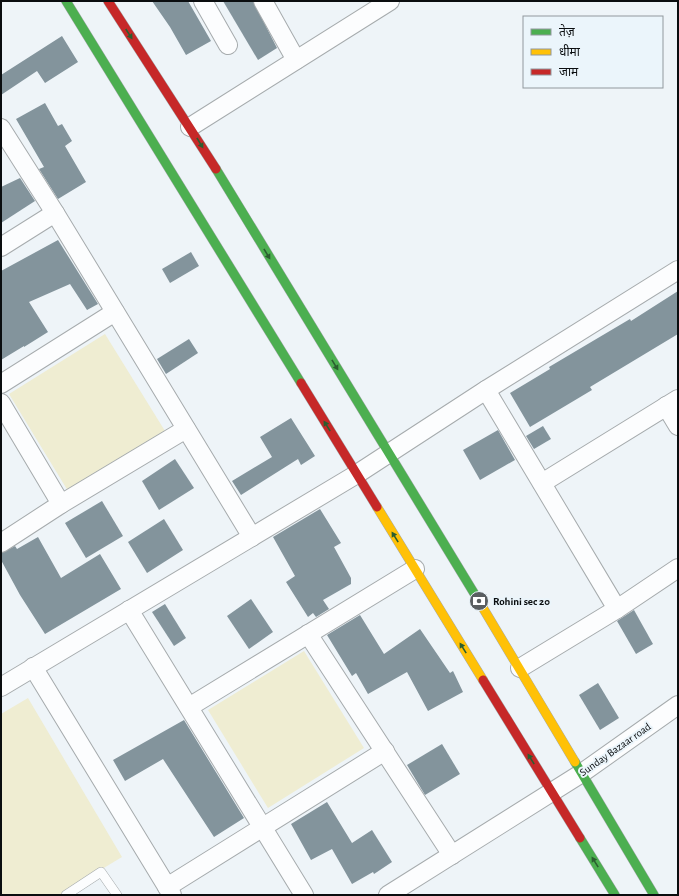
<svg xmlns="http://www.w3.org/2000/svg" width="679" height="896" font-family="'Alegreya Sans','Noto Sans Devanagari',sans-serif">
  <style>
    .green { fill: #efedd2 }
    .building { fill: #83949c }
    .lines { fill: none; stroke-linecap: round; stroke-linejoin: round }
    .lane-casing { stroke: #a6abad; stroke-width: 10 }
    .street-casing { stroke: #a6abad; stroke-width: 20 }
    .fast-casing { stroke: #a6abad; stroke-width: 10 }
    .slow-casing { stroke: #a6abad; stroke-width: 10 }
    .jam-casing { stroke: #a6abad; stroke-width: 10 }
    .lane { stroke: #fcfdfe; stroke-width: 9 }
    .street { stroke: #fcfdfe; stroke-width: 18 }
    .fast { stroke: #4caf50; stroke-width: 9 }
    .slow { stroke: #ffc107; stroke-width: 9 }
    .jam { stroke: #c62828; stroke-width: 9 }
    .oneway { fill: #2b5e30 }
    .labels { text-anchor: middle; stroke-width: 4; stroke-linejoin: round; paint-order: stroke }
    .poi-label { font-size: 11px; font-weight: bold; fill: #0a0d0f; stroke: #ebf5fb; text-anchor: start }
    .street-label { font-size: 11px; fill: #0a0d0f; stroke: #ebf5fb }
  </style>
  <rect width="100%" height="100%" fill="#eef4f8"/>
  <g class="green">
    <path d="M 105,334 L 165,431 L 68,491 L 9,394 Z"/>
    <path d="M 304,651 L 364,748 L 268,808 L 208,710 Z"/>
    <path d="M 28,698 L 122,857 L 59,895 L 1,895 L 1,714 Z"/>
  </g>
  <g class="building">
    <path d="M 152,1 L 188,1 L 211,41 L 186,55 L 170,27 Z"/>
    <path d="M 223,1 L 253,1 L 277,48 L 258,60 Z"/>
    <path d="M 62,36 L 78,62 L 45,83 L 37,71 L 1,95 L 1,75 Z"/>
    <path d="M 45,103 L 58,126 L 62,124 L 72,141 L 65,146 L 86,182 L 58,199 L 39,169 L 44,167 L 16,119 Z"/>
    <path d="M 20,178 L 35,201 L 1,223 L 1,187 Z"/>
    <path d="M 58,240 L 98,304 L 87,310 L 70,284 L 29,302 L 48,332 L 24,347 L 24,346 L 1,360 L 1,271 Z"/>
    <path d="M 191,252 L 199,266 L 170,283 L 162,269 Z"/>
    <path d="M 678,291 L 678,334 L 590,387 L 592,390 L 530,427 L 510,393 L 550,369 L 549,367 L 630,319 L 631,321 Z"/>
    <path d="M 189,339 L 198,353 L 166,374 L 157,359 Z"/>
    <path d="M 291,418 L 315,456 L 301,465 L 298,459 L 241,495 L 232,481 L 272,457 L 260,437 Z"/>
    <path d="M 543,426 L 551,439 L 534,449 L 526,436 Z"/>
    <path d="M 498,430 L 515,460 L 480,480 L 463,450 Z"/>
    <path d="M 175,459 L 194,488 L 159,510 L 142,481 Z"/>
    <path d="M 102,501 L 123,536 L 86,558 L 65,523 Z"/>
    <path d="M 320,509 L 341,543 L 334,547 L 351,578 L 351,584 L 323,600 L 329,609 L 316,617 L 313,613 L 308,617 L 286,582 L 295,576 L 273,537 Z"/>
    <path d="M 164,519 L 183,550 L 147,573 L 128,542 Z"/>
    <path d="M 38,537 L 61,578 L 100,554 L 121,589 L 45,634 L 20,595 L 1,560 L 1,553 L 15,546 L 17,549 Z"/>
    <path d="M 251,599 L 273,632 L 249,649 L 227,616 Z"/>
    <path d="M 165,604 L 186,638 L 174,646 L 152,612 Z"/>
    <path d="M 634,610 L 653,644 L 636,654 L 617,621 Z"/>
    <path d="M 360,615 L 384,654 L 420,629 L 450,673 L 453,671 L 463,692 L 428,711 L 407,672 L 368,694 L 356,673 L 352,676 L 327,635 Z"/>
    <path d="M 598,683 L 619,718 L 600,730 L 579,695 Z"/>
    <path d="M 184,720 L 244,818 L 214,837 L 163,759 L 125,781 L 113,760 Z"/>
    <path d="M 442,744 L 460,774 L 425,795 L 407,765 Z"/>
    <path d="M 327,802 L 352,843 L 372,830 L 392,862 L 374,874 L 373,872 L 352,884 L 332,849 L 311,860 L 291,824 Z"/>
  </g>
  <g class="lines">
    <g class="lane-casing">
      <path id="lane" d="M 66,895 L 101,872 L 117,895"/>
    </g>
    <g class="street-casing">
      <g id="street">
        <path d="M 203,1 L 228,45"/>
        <path d="M 263,1 L 296,60"/>
        <path d="M 190,127 L 390,1"/>
        <path d="M 1,128 L 55,213 L 252,537"/>
        <path d="M 1,247 L 55,213"/>
        <path d="M 1,384 L 115,312"/>
        <path d="M 486,390 L 617,609"/>
        <path d="M 1,403 L 61,504"/>
        <path d="M 666,406 L 678,426"/>
        <path d="M 542,483 L 678,399"/>
        <path d="M 1,543 L 61,504 L 186,429"/>
        <path d="M 129,610 L 304,895"/>
        <path d="M 308,634 L 452,855"/>
        <path d="M 33,667 L 172,895"/>
        <path d="M 520,668 L 617,609 L 678,568"/>
        <path d="M 1,687 L 357,474 L 486,390 L 678,270"/>
        <path d="M 189,707 L 415,569"/>
        <path d="M 167,887 L 385,751"/>
        <path d="M 388,895 L 582,773 L 678,705"/>
      </g>
    </g>
    <g class="fast-casing">
      <g id="fast">
        <path d="M 66,1 L 301,383"/>
        <path d="M 216,169 L 477,598"/>
        <path d="M 575,762 L 654,895"/>
        <path d="M 580,838 L 615,895"/>
      </g>
    </g>
    <g class="slow-casing">
      <g id="slow">
        <path d="M 377,507 L 483,680"/>
        <path d="M 477,598 L 575,762"/>
      </g>
    </g>
    <g class="jam-casing">
      <g id="jam">
        <path d="M 108,1 L 216,169"/>
        <path d="M 301,383 L 377,507"/>
        <path d="M 483,680 L 580,838"/>
      </g>
    </g>
    <use href="#lane" class="lane"/>
    <use href="#street" class="street"/>
    <use href="#fast" class="fast"/>
    <use href="#slow" class="slow"/>
    <use href="#jam" class="jam"/>
  </g>
  <defs><path id="oneway-solid" d="M-6-.8H1V-3.2L6.5 0L1 3.2V.8H-6Z"/></defs>
  <g class="oneway">
    <use href="#oneway-solid" transform="translate(129 34) rotate(57)"/>
    <use href="#oneway-solid" transform="translate(200 143) rotate(59)"/>
    <use href="#oneway-solid" transform="translate(267 254) rotate(59)"/>
    <use href="#oneway-solid" transform="translate(335 365) rotate(59)"/>
    <use href="#oneway-solid" transform="translate(327 426) rotate(-122)"/>
    <use href="#oneway-solid" transform="translate(395 537) rotate(-122)"/>
    <use href="#oneway-solid" transform="translate(463 648) rotate(-122)"/>
    <use href="#oneway-solid" transform="translate(531 759) rotate(-122)"/>
    <use href="#oneway-solid" transform="translate(595 862) rotate(-122)"/>
  </g>
  <defs>
    <g id="bank-disc" transform="scale(1)"><circle r="9.5" fill="#5a5e61" stroke="#ebf5fb"/><path d="M-6-4H6V4H-6ZM0-2.3a2.3 2.3 0 1 0 0 4.6a2.3 2.3 0 1 0 0-4.6Z" fill="#fff"/></g>
  </defs>
  <g fill-rule="evenodd">
    <use href="#bank-disc" x="479" y="601"/>
  </g>
  <g class="labels">
    <g class="poi-label">
      <text x="493" y="605">Rohini sec 20</text>
    </g>
    <g class="street-label">
      <text transform="translate(615 749) rotate(-35)" y="4">Sunday Bazaar road</text>
    </g>
  </g>
  <rect width="679" height="896" fill="none" stroke="#0a0d0f" stroke-width="4"/>
  <rect x="523" y="16" width="140" height="72" fill="#ebf5fb" stroke="#91989d"/>
  <rect x="531" y="29" width="20" height="6" fill="#4caf50" stroke="#91989d"/>
  <text x="559" y="36" font-size="12" fill="#0a0d0f">तेज़</text>
  <rect x="531" y="49" width="20" height="6" fill="#ffc107" stroke="#91989d"/>
  <text x="559" y="56" font-size="12" fill="#0a0d0f">धीमा</text>
  <rect x="531" y="69" width="20" height="6" fill="#c62828" stroke="#91989d"/>
  <text x="559" y="76" font-size="12" fill="#0a0d0f">जाम</text>
</svg>
